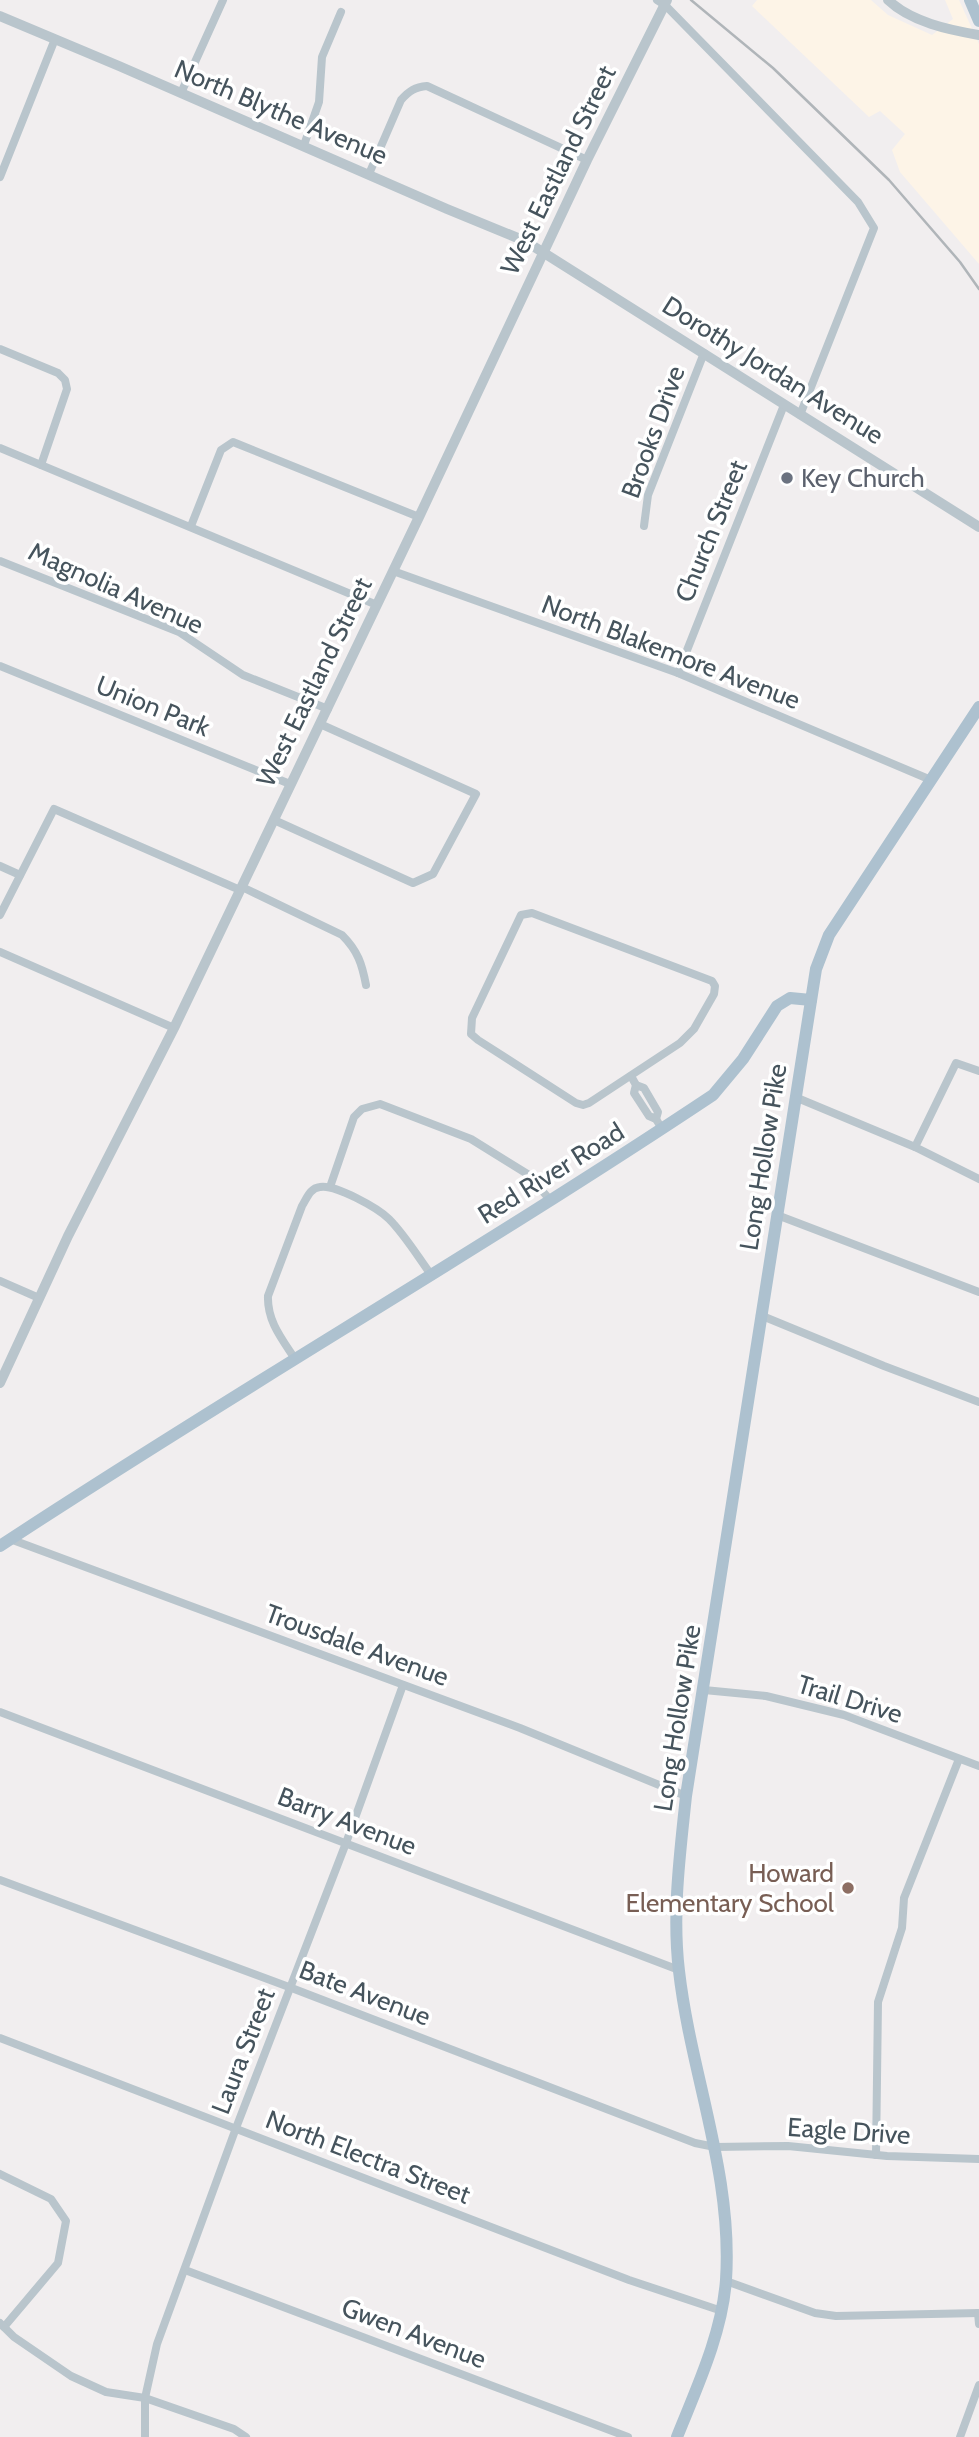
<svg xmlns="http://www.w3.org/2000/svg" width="979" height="2437" font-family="Cabin,sans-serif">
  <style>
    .commercial { fill: #fdf4e7 }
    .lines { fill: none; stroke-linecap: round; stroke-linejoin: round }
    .minor { stroke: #b9c5cc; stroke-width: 8 }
    .tertiary { stroke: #b9c5cc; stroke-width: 10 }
    .primary { stroke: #adc1cf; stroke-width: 12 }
    .rail { stroke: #b0b5b9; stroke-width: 2.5 }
    .worship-dot { fill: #6b7280; stroke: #fff; stroke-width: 2.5 }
    .education-dot { fill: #8d6e63; stroke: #fff; stroke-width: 2.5 }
    .labels { text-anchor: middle; stroke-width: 7; stroke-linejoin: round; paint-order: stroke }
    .street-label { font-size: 26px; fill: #46545d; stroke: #fff }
    .worship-label { font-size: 26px; fill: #5b616d; stroke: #fff; text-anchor: start }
    .education-label { font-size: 26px; fill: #785e54; stroke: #fff; text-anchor: end }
  </style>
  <rect width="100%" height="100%" fill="#f1eeef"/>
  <path class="commercial" d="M 757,0 L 871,0 L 888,15 L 932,35 L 953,19 L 945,0 L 959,0 L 979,44 L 979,264 L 900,172 L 892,150 L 905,134 L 880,111 L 869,117 L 752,6 Z"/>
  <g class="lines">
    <g class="minor">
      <path d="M 657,0 L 665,5 L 858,202 L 874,228 L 800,415"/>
      <path d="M 181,93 L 223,0"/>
      <path d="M 304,145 L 319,102 L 322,57 L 341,12"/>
      <path d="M 369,174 L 401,100 C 409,91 415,87 427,86 L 587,160"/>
      <path d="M 0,177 L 55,39"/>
      <path d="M 0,349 L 58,373 L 65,380 L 67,389 L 41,465"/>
      <path d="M 0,448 L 377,605"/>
      <path d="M 191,526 L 221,450 L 233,442 L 419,517"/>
      <path d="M 644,526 L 648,495 L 704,353"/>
      <path d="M 0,561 L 179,632 L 243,675 L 328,709"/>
      <path d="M 393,571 L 678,673 L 931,780"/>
      <path d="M 0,666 L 290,784"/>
      <path d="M 678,673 L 784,405"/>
      <path d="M 274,820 L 413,883 L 433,874 L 476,794 L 320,724"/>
      <path d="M 0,866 L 20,875"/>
      <path d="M 242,887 L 342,935 C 358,951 362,964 366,985"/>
      <path d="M 532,913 L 712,981 L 715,986 L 714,994 L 694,1029 L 680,1043 L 589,1103 L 583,1105 L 576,1103 L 478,1040 L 471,1034 L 472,1018 L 521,915 Z"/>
      <path d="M 0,915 L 54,809 L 240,890"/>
      <path d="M 0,952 L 174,1028"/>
      <path d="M 979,1071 L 956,1063 L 915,1147 L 979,1179"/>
      <path d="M 631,1076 L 636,1085 L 634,1093 L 649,1116 L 656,1119 L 662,1129"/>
      <path d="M 636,1085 L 644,1088 L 658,1112 L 656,1119"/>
      <path d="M 795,1097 L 915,1147"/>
      <path d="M 330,1187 L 354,1117 L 362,1109 L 380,1104 L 471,1139 L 529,1175 L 550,1200"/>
      <path d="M 777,1215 L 979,1292"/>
      <path d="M 0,1281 L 39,1298"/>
      <path d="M 760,1315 L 884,1366 L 979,1402"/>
      <path d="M 295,1359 C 282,1339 267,1321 268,1296 L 302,1206 C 307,1198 310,1188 320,1187 C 335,1184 378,1208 389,1219 C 405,1235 418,1257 432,1276"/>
      <path d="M 10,1539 L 520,1728 L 686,1796"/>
      <path d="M 704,1690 L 766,1696 L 844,1715 L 979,1766"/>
      <path d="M 0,1712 L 679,1970"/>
      <path d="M 0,1880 L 289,1987 L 695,2143 L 715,2147 L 788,2146 L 887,2156 L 979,2159"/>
      <path d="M 0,2038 L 629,2280 L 722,2311"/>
      <path d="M 876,2155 L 878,2002 L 902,1928 L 904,1898 L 959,1759"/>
      <path d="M 0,2174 L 51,2199 L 66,2221 L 58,2263 L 4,2327"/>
      <path d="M 185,2270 L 628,2437"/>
      <path d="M 726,2281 L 815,2313 L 836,2316 L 979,2313"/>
      <path d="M 978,2313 L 979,2324"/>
      <path d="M 0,2323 L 14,2337 L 71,2376 L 106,2392 L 145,2398 L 234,2429 L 246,2437"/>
      <path d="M 145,2437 L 145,2398 L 157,2344 L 236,2128 L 346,1843 L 403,1685"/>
      <path d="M 960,2437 L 979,2385"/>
    </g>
    <g class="tertiary">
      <path d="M 888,0 C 911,22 949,30 979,35"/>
      <path d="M 0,16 L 119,66 L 447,209 L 525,241 L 979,527"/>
      <path d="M 0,1383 L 68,1236 L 174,1028 L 419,517 L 587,160 L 667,0"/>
    </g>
    <g class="primary">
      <path d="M 970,0 L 979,21"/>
      <path d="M 0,1546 C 235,1391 479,1251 713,1095 L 743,1059 L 777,1006 L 790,998 L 811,1000"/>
      <path d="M 677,2437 C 697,2387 722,2334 726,2280 C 733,2174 691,2075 679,1971 C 672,1913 680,1854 686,1796 L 816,969 L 829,935 L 979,707"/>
    </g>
    <path class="rail" d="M 691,0 L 773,68 L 889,180 L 960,262 L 979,289"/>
  </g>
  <circle class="worship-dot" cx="787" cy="478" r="7"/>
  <circle class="education-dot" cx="848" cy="1888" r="7"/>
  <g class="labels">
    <g class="street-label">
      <text transform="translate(281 112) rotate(23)" y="9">North Blythe Avenue</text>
      <text transform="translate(558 170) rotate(-64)" y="9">West Eastland Street</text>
      <text transform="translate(773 370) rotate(32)" y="9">Dorothy Jordan Avenue</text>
      <text transform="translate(653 432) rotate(-70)" y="9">Brooks Drive</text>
      <text transform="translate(711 531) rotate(-68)" y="9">Church Street</text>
      <text transform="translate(116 588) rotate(24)" y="9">Magnolia Avenue</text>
      <text transform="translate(671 652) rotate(21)" y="9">North Blakemore Avenue</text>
      <text transform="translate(314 682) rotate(-64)" y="9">West Eastland Street</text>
      <text transform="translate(153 706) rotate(22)" y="9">Union Park</text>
      <text transform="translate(763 1157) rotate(-81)" y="9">Long Hollow Pike</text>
      <text transform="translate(551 1173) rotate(-32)" y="9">Red River Road</text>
      <text transform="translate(357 1645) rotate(20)" y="9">Trousdale Avenue</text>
      <text transform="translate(850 1699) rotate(17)" y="9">Trail Drive</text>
      <text transform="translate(677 1718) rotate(-81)" y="9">Long Hollow Pike</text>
      <text transform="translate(347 1821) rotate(21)" y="9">Barry Avenue</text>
      <text transform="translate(365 1993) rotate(21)" y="9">Bate Avenue</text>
      <text transform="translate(243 2051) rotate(-69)" y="9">Laura Street</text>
      <text transform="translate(849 2131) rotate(4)" y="9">Eagle Drive</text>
      <text transform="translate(368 2157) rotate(21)" y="9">North Electra Street</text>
      <text transform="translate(414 2333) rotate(21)" y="9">Gwen Avenue</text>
    </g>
    <g class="worship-label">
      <text x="801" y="487">Key Church</text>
    </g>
    <g class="education-label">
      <text x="834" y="1882">Howard<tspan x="834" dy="30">Elementary School</tspan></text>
    </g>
  </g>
</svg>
